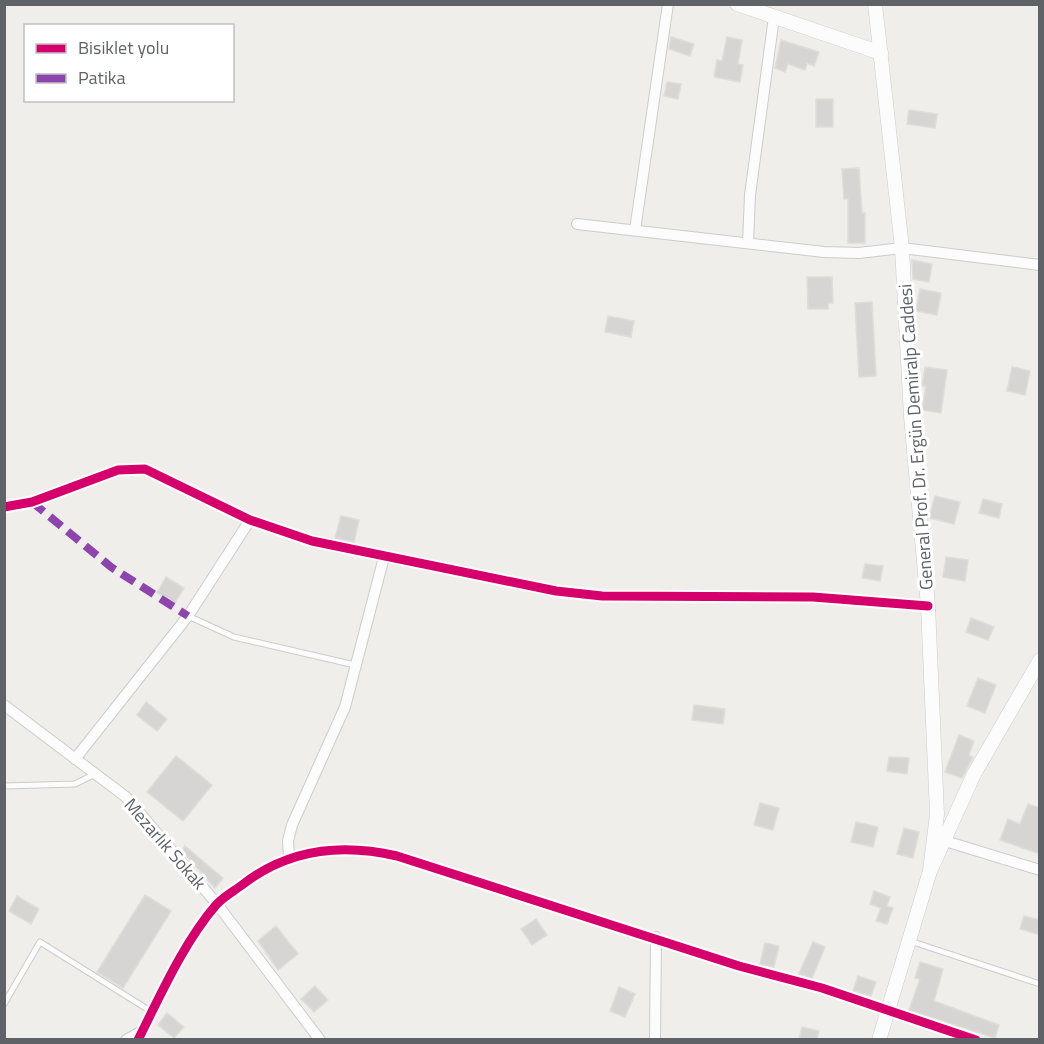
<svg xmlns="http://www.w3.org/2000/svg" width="1044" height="1044" font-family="'Titillium Web',sans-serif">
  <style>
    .building { fill: #d6d5d3; stroke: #deddd9; stroke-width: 1.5 }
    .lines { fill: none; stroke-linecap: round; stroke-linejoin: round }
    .service-casing { stroke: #cbcccc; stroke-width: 7 }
    .minor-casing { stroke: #cbcccc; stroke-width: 12 }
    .tertiary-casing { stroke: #cbcccc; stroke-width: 15 }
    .service { stroke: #fdfcfc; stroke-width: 5 }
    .minor { stroke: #fdfcfc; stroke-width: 10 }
    .tertiary { stroke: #fdfcfc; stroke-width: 14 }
    .quiet { stroke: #8e44ad; stroke-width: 8; stroke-dasharray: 15 8; stroke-linecap: butt }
    .cycleway-casing { stroke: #fff; stroke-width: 13 }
    .cycleway { stroke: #d6006c; stroke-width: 9 }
    .labels { text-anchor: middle; stroke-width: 6; stroke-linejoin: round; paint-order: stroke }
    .street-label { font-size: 18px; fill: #5f6368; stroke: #fff }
  </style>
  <rect width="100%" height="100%" fill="#efeeea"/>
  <g class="building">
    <path d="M 671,37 L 694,44 L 690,56 L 669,49 Z"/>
    <path d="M 727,37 L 742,40 L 738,64 L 743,65 L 740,82 L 714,77 L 717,60 L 722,61 Z"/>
    <path d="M 781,40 L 819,52 L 814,66 L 807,63 L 805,70 L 788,64 L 785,72 L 775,68 Z"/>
    <path d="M 667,82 L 681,84 L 678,99 L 664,96 Z"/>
    <rect x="816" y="99" width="17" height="28"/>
    <path d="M 909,110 L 937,114 L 935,128 L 907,124 Z"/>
    <path d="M 859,168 L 862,213 L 865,213 L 865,243 L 848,243 L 848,199 L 844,199 L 842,169 Z"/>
    <path d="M 912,260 L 932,264 L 929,282 L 913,279 Z"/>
    <path d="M 807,277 L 832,277 L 833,303 L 828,303 L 828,309 L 808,309 Z"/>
    <path d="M 920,289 L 941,293 L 937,315 L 916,311 Z"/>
    <path d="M 872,302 L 876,376 L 859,377 L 855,303 Z"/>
    <path d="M 608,316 L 634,321 L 631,337 L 605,332 Z"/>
    <path d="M 925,367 L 947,370 L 941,413 L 922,410 L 926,386 L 922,386 Z"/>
    <path d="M 1012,367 L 1030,371 L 1025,395 L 1007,391 Z"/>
    <path d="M 935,496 L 960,502 L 954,524 L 929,518 Z"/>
    <path d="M 983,499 L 1002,504 L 999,518 L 979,513 Z"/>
    <path d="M 341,516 L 359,520 L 354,542 L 335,538 Z"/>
    <path d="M 946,557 L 968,560 L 965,581 L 943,577 Z"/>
    <path d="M 865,564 L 883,566 L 880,581 L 862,578 Z"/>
    <path d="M 166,577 L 184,588 L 175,603 L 157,593 Z"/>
    <path d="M 971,618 L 994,627 L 988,640 L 966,632 Z"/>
    <path d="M 978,678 L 996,685 L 985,713 L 967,706 Z"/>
    <path d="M 146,702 L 167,719 L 157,731 L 137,715 Z"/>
    <path d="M 694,705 L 725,709 L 723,724 L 692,720 Z"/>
    <path d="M 959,735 L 974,741 L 969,755 L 973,757 L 962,778 L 945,772 Z"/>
    <path d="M 176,756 L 212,785 L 183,821 L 147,792 Z"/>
    <path d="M 889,757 L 909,758 L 907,774 L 887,771 Z"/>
    <path d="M 760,803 L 779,808 L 773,830 L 754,825 Z"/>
    <path d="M 1028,804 L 1040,808 L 1040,854 L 1000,840 L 1008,819 L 1020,824 Z"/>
    <path d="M 856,822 L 878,827 L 873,847 L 851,842 Z"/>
    <path d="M 904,828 L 919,832 L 913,858 L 897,854 Z"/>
    <path d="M 185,846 L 223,878 L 215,888 L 182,851 Z"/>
    <path d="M 874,891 L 890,897 L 887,906 L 893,908 L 887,924 L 876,921 L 881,908 L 870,904 Z"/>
    <path d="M 145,895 L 171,911 L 123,988 L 97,972 Z"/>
    <path d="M 17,896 L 39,909 L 31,924 L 9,911 Z"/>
    <path d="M 1024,916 L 1040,920 L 1040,935 L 1020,929 Z"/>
    <path d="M 536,919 L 547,935 L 532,945 L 521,929 Z"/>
    <path d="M 276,926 L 298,954 L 278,970 L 258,941 Z"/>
    <path d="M 813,942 L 825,947 L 812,978 L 799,974 Z"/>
    <path d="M 765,943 L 779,946 L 774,967 L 760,964 Z"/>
    <path d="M 920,962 L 943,969 L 934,1001 L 999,1025 L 995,1038 L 909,1010 L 920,979 L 915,978 Z"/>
    <path d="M 858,976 L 876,982 L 871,996 L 853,991 Z"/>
    <path d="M 315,986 L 328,1000 L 314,1012 L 301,999 Z"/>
    <path d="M 619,987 L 635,994 L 625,1017 L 610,1011 Z"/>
    <path d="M 167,1013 L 184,1027 L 174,1038 L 158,1025 Z"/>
    <path d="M 802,1027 L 819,1031 L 817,1040 L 799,1040 Z"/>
  </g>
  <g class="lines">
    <g class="service-casing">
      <g id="service">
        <path d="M 188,616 L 234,637 L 355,665"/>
        <path d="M 4,786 L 75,784 L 95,774"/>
        <path d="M 910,941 L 1040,984"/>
        <path d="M 4,1004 L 40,942 L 152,1012"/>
      </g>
    </g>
    <g class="minor-casing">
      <g id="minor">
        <path d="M 577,224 L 824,252 L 859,253 L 902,248 L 1040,265"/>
        <path d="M 635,230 L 668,4"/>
        <path d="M 748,243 L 750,195 L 774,17"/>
        <path d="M 4,507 L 32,502 L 118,470 L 145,469 L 250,520 L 312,541 L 556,591 L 602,596 L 813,597 L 928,606"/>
        <path d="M 4,705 L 126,797 L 217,904 L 320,1040"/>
        <path d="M 75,759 L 188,616 L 250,520"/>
        <path d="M 945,841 L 1040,870"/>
        <path d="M 289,857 L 288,841 L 292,825 L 345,707 L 384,557"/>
        <path d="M 126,1040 L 142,1031"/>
        <path d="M 138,1040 C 160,996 184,942 216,905 C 223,897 234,891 242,885 C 288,849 341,843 397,856 L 739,966 L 822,988 L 976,1040"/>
        <path d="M 655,1040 L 656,937"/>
      </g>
    </g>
    <g class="tertiary-casing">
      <g id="tertiary">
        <path d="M 737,4 L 881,53"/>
        <path d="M 875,4 L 902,248 L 911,416 L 928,606 L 937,814 L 930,871"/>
        <path d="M 879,1040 L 930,871 L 974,774 L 1040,660"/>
      </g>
    </g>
    <use href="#service" class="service"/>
    <use href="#minor" class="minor"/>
    <use href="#tertiary" class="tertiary"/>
    <path class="quiet" d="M 32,502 L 111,567 L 188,616"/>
    <g class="cycleway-casing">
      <g id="cycleway">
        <path d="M 4,507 L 32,502 L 118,470 L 145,469 L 250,520 L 312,541 L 556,591 L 602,596 L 813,597 L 928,606"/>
        <path d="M 138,1040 C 160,996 184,942 216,905 C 223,897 234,891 242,885 C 288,849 341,843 397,856 L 739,966 L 822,988 L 976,1040"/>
      </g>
    </g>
    <use href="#cycleway" class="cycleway"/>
  </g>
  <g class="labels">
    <g class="street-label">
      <text transform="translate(916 437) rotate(-94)" y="6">General Prof. Dr. Ergün Demiralp Caddesi</text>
      <text transform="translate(165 844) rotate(49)" y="6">Mezarlık Sokak</text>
    </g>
  </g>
  <rect width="1044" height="1044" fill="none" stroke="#5f6368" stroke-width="12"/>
  <rect x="24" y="24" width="210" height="78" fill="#ffffff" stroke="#bfc1c3" stroke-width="1.5"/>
  <rect x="36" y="44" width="30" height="9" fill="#d6006c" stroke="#bfc1c3" stroke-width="1.5"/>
  <text x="78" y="54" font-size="18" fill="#5f6368">Bisiklet yolu</text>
  <rect x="36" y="74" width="30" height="9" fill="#8e44ad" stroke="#bfc1c3" stroke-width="1.5"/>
  <text x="78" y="84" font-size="18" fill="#5f6368">Patika</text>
</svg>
